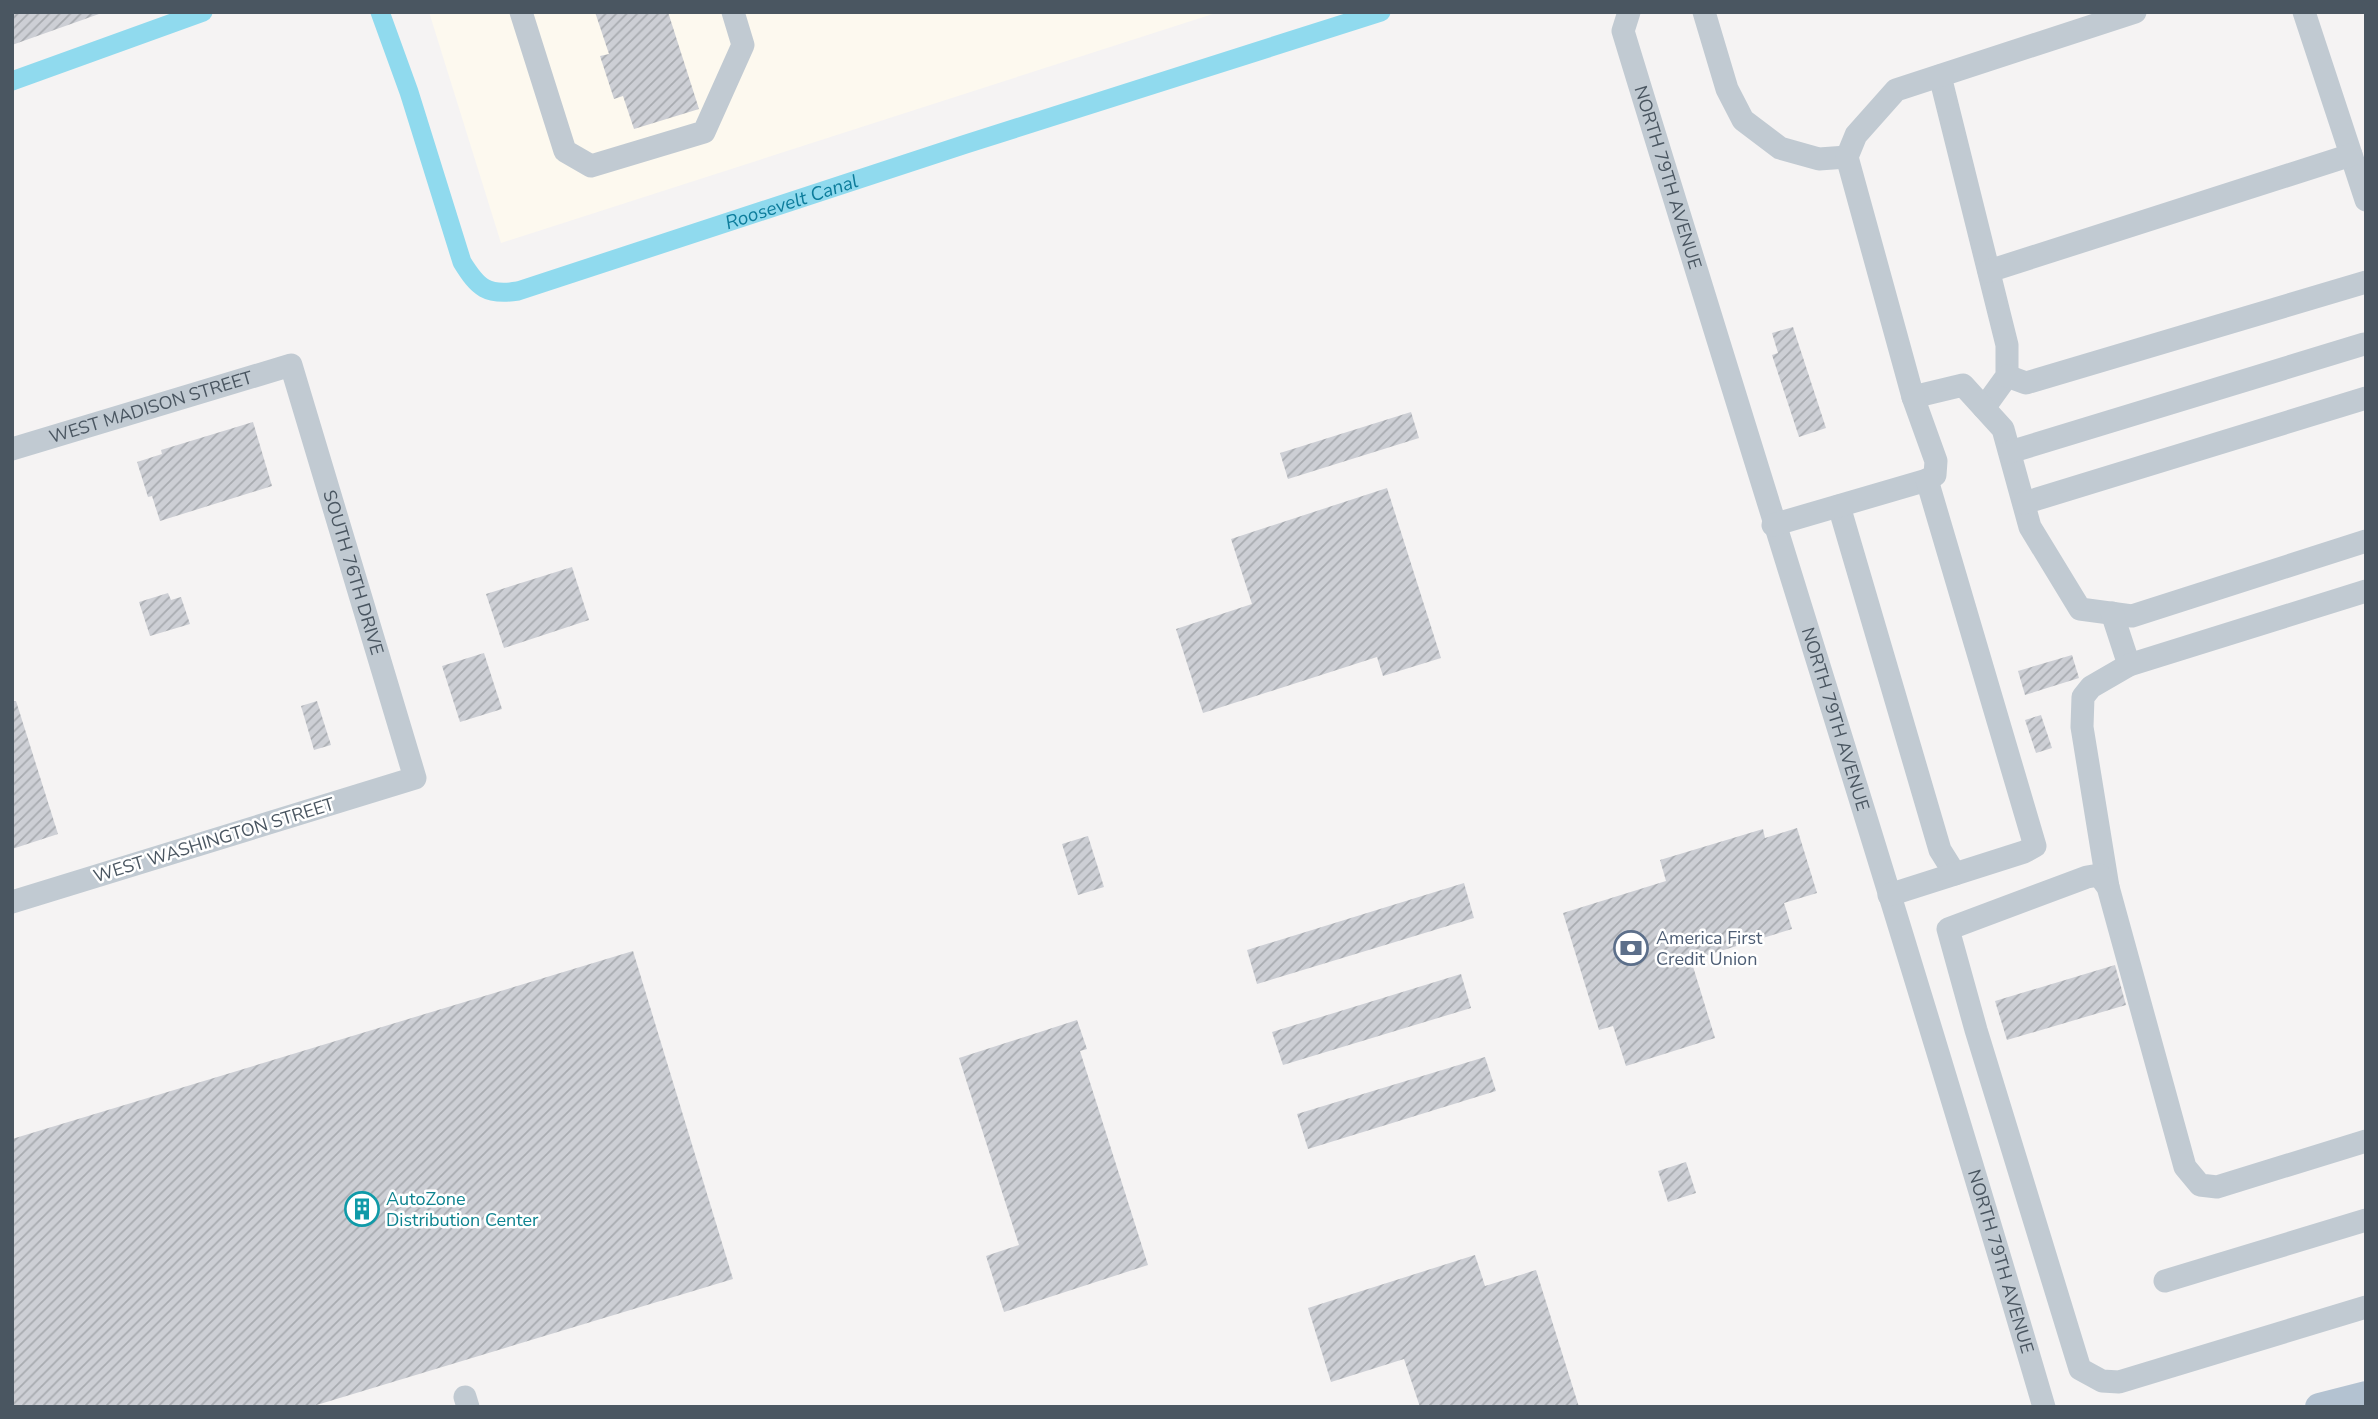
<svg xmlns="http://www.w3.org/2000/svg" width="2378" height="1419" font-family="'Nunito Sans',sans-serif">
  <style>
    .commercial { fill: #fdf9ef }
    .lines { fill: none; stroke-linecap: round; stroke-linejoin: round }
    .canal { stroke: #90daee; stroke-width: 19 }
    .building { fill: url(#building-hatch) }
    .minor { stroke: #c1cad2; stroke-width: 23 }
    .major { stroke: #b3c2d1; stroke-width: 28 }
    .labels { text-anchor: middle; stroke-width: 5; stroke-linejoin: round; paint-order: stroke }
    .street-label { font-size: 18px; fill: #4a5661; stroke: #fff }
    .service-label { font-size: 18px; fill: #4e5e75; stroke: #fff; text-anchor: start }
    .culture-label { font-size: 18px; fill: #0d838f; stroke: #fff; text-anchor: start }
    .water-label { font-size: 19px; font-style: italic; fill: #0c7c9b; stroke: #fff }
  </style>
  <defs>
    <pattern id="building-hatch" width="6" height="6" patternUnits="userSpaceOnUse" patternTransform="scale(1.75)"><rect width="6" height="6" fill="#cdcfd5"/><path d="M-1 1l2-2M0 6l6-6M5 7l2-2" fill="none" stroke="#a8abb0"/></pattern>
  </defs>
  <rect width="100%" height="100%" fill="#f5f3f3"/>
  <path class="commercial" d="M 429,12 L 1219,12 L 501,243 Z"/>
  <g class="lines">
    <g class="canal">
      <path id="s1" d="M 380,12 L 409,92 L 462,262 C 478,288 487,296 518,291 L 966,144 L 1381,12"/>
      <path d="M 12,81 L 203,12"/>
    </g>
  </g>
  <g class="building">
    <path d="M 12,12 L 99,12 L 99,14 L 12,45 Z"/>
    <path d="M 595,12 L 668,12 L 699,109 L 634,129 L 623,96 L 614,99 L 600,56 L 609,54 Z"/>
    <path d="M 1793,327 L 1826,428 L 1799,437 L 1772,355 L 1778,353 L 1772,333 Z"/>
    <path d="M 1411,412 L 1419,438 L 1288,479 L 1280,453 Z"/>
    <path d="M 253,422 L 272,486 L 160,521 L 152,496 L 148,497 L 137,462 L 162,454 L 161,450 Z"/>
    <path d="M 1387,488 L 1441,658 L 1383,676 L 1377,657 L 1203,713 L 1176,629 L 1252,604 L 1231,539 Z"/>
    <path d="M 572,567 L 589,620 L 504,648 L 486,594 Z"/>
    <path d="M 168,593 L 171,600 L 181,597 L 190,624 L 150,636 L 139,602 Z"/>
    <path d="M 484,653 L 502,709 L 460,722 L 442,666 Z"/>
    <path d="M 2072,655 L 2079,678 L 2025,695 L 2018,671 Z"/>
    <path d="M 12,701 L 16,701 L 58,834 L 12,849 Z"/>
    <path d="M 317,701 L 331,745 L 314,750 L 301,706 Z"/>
    <path d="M 2041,715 L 2052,748 L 2036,753 L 2025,720 Z"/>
    <path d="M 1797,828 L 1817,893 L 1784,903 L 1792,929 L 1691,960 L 1715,1038 L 1626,1066 L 1613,1026 L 1599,1030 L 1563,913 L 1666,881 L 1660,860 L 1763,829 L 1765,838 Z"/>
    <path d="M 1088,836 L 1104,887 L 1078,895 L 1062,844 Z"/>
    <path d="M 1464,883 L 1474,918 L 1257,984 L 1247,950 Z"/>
    <path d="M 633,951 L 733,1279 L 310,1407 L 12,1407 L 12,1139 Z"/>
    <path d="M 2115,965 L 2126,1005 L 2007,1040 L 1995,1001 Z"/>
    <path d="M 1461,974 L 1471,1008 L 1283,1065 L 1272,1032 Z"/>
    <path d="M 1077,1020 L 1087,1049 L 1080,1051 L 1148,1265 L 1004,1312 L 986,1256 L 1019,1245 L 959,1058 Z"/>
    <path d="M 1485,1057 L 1496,1091 L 1308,1149 L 1297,1114 Z"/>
    <path d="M 1686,1162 L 1696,1193 L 1668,1202 L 1658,1171 Z"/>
    <path d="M 1475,1255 L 1485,1286 L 1536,1270 L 1579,1407 L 1420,1407 L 1404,1359 L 1331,1382 L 1308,1308 Z"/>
  </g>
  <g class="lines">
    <g class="minor">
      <path d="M 521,12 L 565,151 L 591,166 L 704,132 L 743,45 L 733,12"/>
      <path id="s2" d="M 1629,12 L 1623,31 C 1763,490 1909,947 2044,1407"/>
      <path d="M 1704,12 L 1727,89 L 1743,120 L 1780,148 L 1819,159 L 1847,157"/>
      <path d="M 2304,12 L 2366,200"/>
      <path d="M 1940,76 L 2007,345 L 2007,376 L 1984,408"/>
      <path d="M 1989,271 L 2351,155"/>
      <path d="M 2007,376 L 2026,383 L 2366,282"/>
      <path d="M 1913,397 L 1963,385 L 2003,429 L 2030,527 L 2080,609 L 2132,616 L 2366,541"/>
      <path id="s3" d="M 12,449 L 291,365 L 415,778 L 12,902"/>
      <path d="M 2010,452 L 2364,344"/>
      <path d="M 2024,503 L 2366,398"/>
      <path d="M 1839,506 L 1940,850 L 1955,874"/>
      <path d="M 1773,525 L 1927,480 L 1935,475 L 1936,461 L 1913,397 L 1847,157 L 1856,135 L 1896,90 L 2135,12"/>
      <path d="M 2112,613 L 2129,665"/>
      <path d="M 2108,887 L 2082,727 L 2083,697 L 2091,687 L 2129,665 L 2366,591"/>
      <path d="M 1889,895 L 2024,852 L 2035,846 L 1927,480"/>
      <path d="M 2366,1141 L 2217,1187 L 2200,1185 L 2185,1167 L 2108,887 L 2099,875 L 2087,877 L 1948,929 L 1976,1030 L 2080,1369 L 2102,1381 L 2119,1382 L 2366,1307"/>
      <path d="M 2165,1281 L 2366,1220"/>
      <path d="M 465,1397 L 468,1407"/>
    </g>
    <path class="major" d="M 2319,1407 L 2366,1395"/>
  </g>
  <defs>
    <g id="bank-ring" transform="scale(1.75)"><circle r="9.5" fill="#fff" stroke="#5c6f8a" stroke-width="1.5"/><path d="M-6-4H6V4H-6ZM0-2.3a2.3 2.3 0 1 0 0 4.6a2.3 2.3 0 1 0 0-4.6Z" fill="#5c6f8a"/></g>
    <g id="building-ring" transform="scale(1.75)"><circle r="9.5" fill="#fff" stroke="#0f9aa8" stroke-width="1.5"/><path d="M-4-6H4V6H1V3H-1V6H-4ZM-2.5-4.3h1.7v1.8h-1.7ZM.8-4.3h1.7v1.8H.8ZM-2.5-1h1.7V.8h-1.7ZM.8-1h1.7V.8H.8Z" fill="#0f9aa8"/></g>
  </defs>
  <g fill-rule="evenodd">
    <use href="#bank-ring" x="1631" y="948"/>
    <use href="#building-ring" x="362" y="1209"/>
  </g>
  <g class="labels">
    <g class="street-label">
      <text dy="6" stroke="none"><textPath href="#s2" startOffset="173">NORTH 79TH AVENUE</textPath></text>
      <text dy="6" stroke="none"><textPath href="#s3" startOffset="145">WEST MADISON STREET</textPath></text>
      <text dy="6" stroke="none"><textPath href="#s3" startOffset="508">SOUTH 76TH DRIVE</textPath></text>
      <text dy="6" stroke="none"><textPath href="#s2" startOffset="740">NORTH 79TH AVENUE</textPath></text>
      <text transform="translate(214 840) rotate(-17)" y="6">WEST WASHINGTON STREET</text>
      <text dy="6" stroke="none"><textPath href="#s2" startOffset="1307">NORTH 79TH AVENUE</textPath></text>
    </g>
    <g class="service-label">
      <text x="1656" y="944">America First<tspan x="1656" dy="21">Credit Union</tspan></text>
    </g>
    <g class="culture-label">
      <text x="386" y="1205">AutoZone<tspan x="386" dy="21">Distribution Center</tspan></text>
    </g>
    <g class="water-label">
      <text dy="7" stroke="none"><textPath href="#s1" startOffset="620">Roosevelt Canal</textPath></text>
    </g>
  </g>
  <rect width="2378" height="1419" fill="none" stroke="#4a5661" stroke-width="28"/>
</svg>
